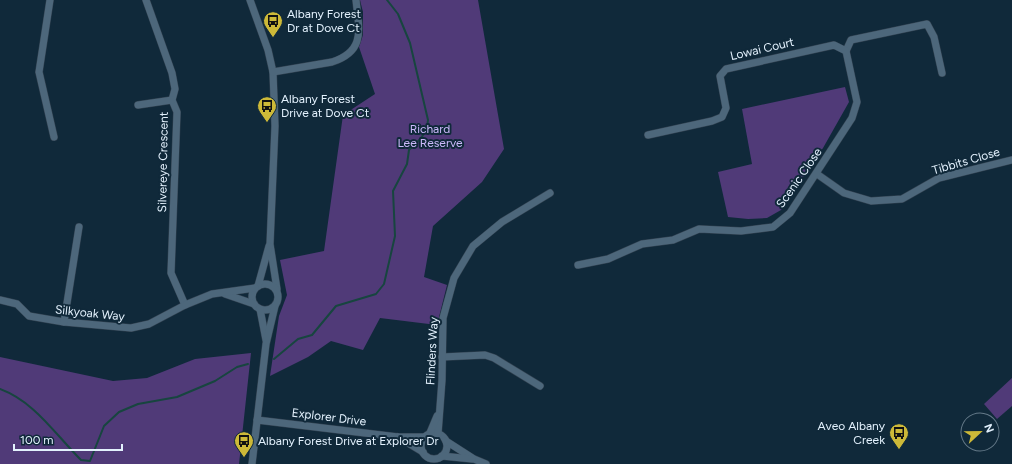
<svg xmlns="http://www.w3.org/2000/svg" width="1012" height="464" font-family="Figtree,sans-serif">
  <style>
    .green { fill: #503a78 }
    .lines { fill: none; stroke-linecap: round; stroke-linejoin: round }
    .stream { stroke: #17453f; stroke-width: 2 }
    .minor-casing { stroke: #324251; stroke-width: 8 }
    .minor { stroke: #4d677b; stroke-width: 7 }
    .labels { text-anchor: middle; stroke-width: 4; stroke-linejoin: round; paint-order: stroke }
    .poi-label { font-size: 12px; fill: #e3f1fd; stroke: #10293a; text-anchor: start }
    .street-label { font-size: 12px; fill: #e3f1fd; stroke: #10293a }
    .park-label { font-size: 12px; fill: #cbb8fa; stroke: #10293a }
  </style>
  <rect width="100%" height="100%" fill="#10293a"/>
  <g class="green">
    <path d="M 360,0 L 478,0 L 504,149 L 482,182 L 433,226 L 424,277 L 447,285 L 437,325 L 380,318 L 363,350 L 331,341 L 308,357 L 270,376 L 279,316 L 287,295 L 280,260 L 324,251 L 343,115 L 375,94 L 359,47 L 363,35 L 363,12 Z"/>
    <path d="M 845,87 L 849,102 L 823,148 L 781,210 L 767,218 L 748,219 L 728,217 L 718,172 L 752,164 L 742,109 Z"/>
    <path d="M 251,353 L 239,464 L 0,464 L 0,357 L 113,381 L 147,378 L 195,359 Z"/>
    <path d="M 1012,378 L 1012,406 L 997,419 L 984,404 Z"/>
  </g>
  <g class="lines">
    <g class="stream">
      <path d="M 274,359 L 298,339 L 312,335 L 336,306 L 376,294 L 384,284 L 395,236 L 393,191 L 407,164 L 409,150 C 419,141 427,134 428,120 L 410,43 L 398,14 L 387,0"/>
      <path d="M 0,389 C 35,402 55,434 81,460 L 90,461 L 104,426 L 119,412 L 138,404 L 177,397 L 215,381 L 237,367 L 248,364"/>
    </g>
    <g class="minor-casing">
      <g id="minor">
        <path d="M 50,0 L 39,72 L 54,137"/>
        <path d="M 146,0 L 172,73 L 175,89 L 172,100 L 177,112 L 171,273 L 185,305"/>
        <path d="M 250,0 L 268,50 L 273,72 L 275,126 L 270,244 L 277,289"/>
        <path d="M 846,51 L 851,40 L 927,24 L 934,37 L 942,73"/>
        <path d="M 273,72 L 332,62 C 366,51 359,29 356,0"/>
        <path d="M 138,105 L 172,100"/>
        <path d="M 817,174 L 844,193 L 871,201 L 902,199 L 939,178 L 1012,160"/>
        <path d="M 578,265 L 608,259 L 642,244 L 673,240 L 699,229 L 741,231 L 773,227 L 790,213 L 852,118 L 857,102 L 846,51 L 834,45 L 726,69 L 720,76 L 726,108 L 722,117 L 712,121 L 648,135"/>
        <circle cx="265" cy="297" r="13"/>
        <path d="M 258,286 L 269,246"/>
        <path d="M 225,294 L 254,304"/>
        <path d="M 0,300 L 17,304 L 29,316 L 64,322 L 131,328 L 149,324 L 185,305 L 212,294 L 255,288"/>
        <path d="M 260,309 L 266,340"/>
        <path d="M 64,322 L 79,227"/>
        <path d="M 442,357 L 485,355 L 494,358 L 540,386"/>
        <path d="M 257,420 L 398,437 L 425,437"/>
        <circle cx="434" cy="446" r="13"/>
        <path d="M 438,434 L 442,380 L 443,318 L 454,278 L 473,246 L 502,222 L 550,193"/>
        <path d="M 429,435 L 437,416"/>
        <path d="M 398,437 L 423,452"/>
        <path d="M 446,441 L 474,459 L 486,464"/>
        <path d="M 442,456 L 472,459"/>
        <path d="M 252,464 L 266,344 L 275,306"/>
      </g>
    </g>
    <use href="#minor" class="minor"/>
  </g>
  <defs>
    <g id="bus-pin" transform="scale(1)"><path d="M0 17L-7.5 6A9.5 9.5 0 1 1 7.5 6Z" fill="#cdb938" stroke="#10293a"/><path d="M-5-6H5V4H4V6H2V4H-2V6H-4V4H-5ZM-3.5-4V0h7V-4ZM-3.5 1.2v1.5H-2V1.2ZM2 1.2v1.5H3.5V1.2Z" fill="#111"/></g>
  </defs>
  <g fill-rule="evenodd">
    <use href="#bus-pin" x="273" y="21"/>
    <use href="#bus-pin" x="267" y="106"/>
    <use href="#bus-pin" x="899" y="433"/>
    <use href="#bus-pin" x="244" y="441"/>
  </g>
  <g class="labels">
    <g class="poi-label">
      <text x="287" y="18">Albany Forest<tspan x="287" dy="14">Dr at Dove Ct</tspan></text>
      <text x="281" y="103">Albany Forest<tspan x="281" dy="14">Drive at Dove Ct</tspan></text>
      <text x="885" y="430" text-anchor="end">Aveo Albany<tspan x="885" dy="14">Creek</tspan></text>
      <text x="258" y="445">Albany Forest Drive at Explorer Dr</text>
    </g>
    <g class="street-label">
      <text transform="translate(762 49) rotate(-13)" y="4">Lowai Court</text>
      <text transform="translate(966 161) rotate(-16)" y="4">Tibbits Close</text>
      <text transform="translate(163 162) rotate(-89)" y="4">Silvereye Crescent</text>
      <text transform="translate(799 178) rotate(-55)" y="4">Scenic Close</text>
      <text transform="translate(90 313) rotate(6)" y="4">Silkyoak Way</text>
      <text transform="translate(432 351) rotate(-87)" y="4">Flinders Way</text>
      <text transform="translate(329 417) rotate(7)" y="4">Explorer Drive</text>
    </g>
    <g class="park-label">
      <text x="430" y="133">Richard<tspan x="430" dy="14">Lee Reserve</tspan></text>
    </g>
  </g>
  <g transform="translate(980 432) rotate(68)"><circle r="19" fill="#10293a" stroke="#647988"/>
  <path d="M0-3L7 15L0 10L-7 15Z" fill="#cdb938"/>
  <text y="-6" font-size="11" font-weight="bold" text-anchor="middle" fill="#e3f1fd">N</text>
  </g>
  <path d="M14 444v6h108v-6" fill="none" stroke="#e3f1fd" stroke-width="2"/>
  <text x="20" y="444" font-size="12" fill="#e3f1fd" stroke="#10293a" stroke-width="3" paint-order="stroke">100 m</text>
</svg>
